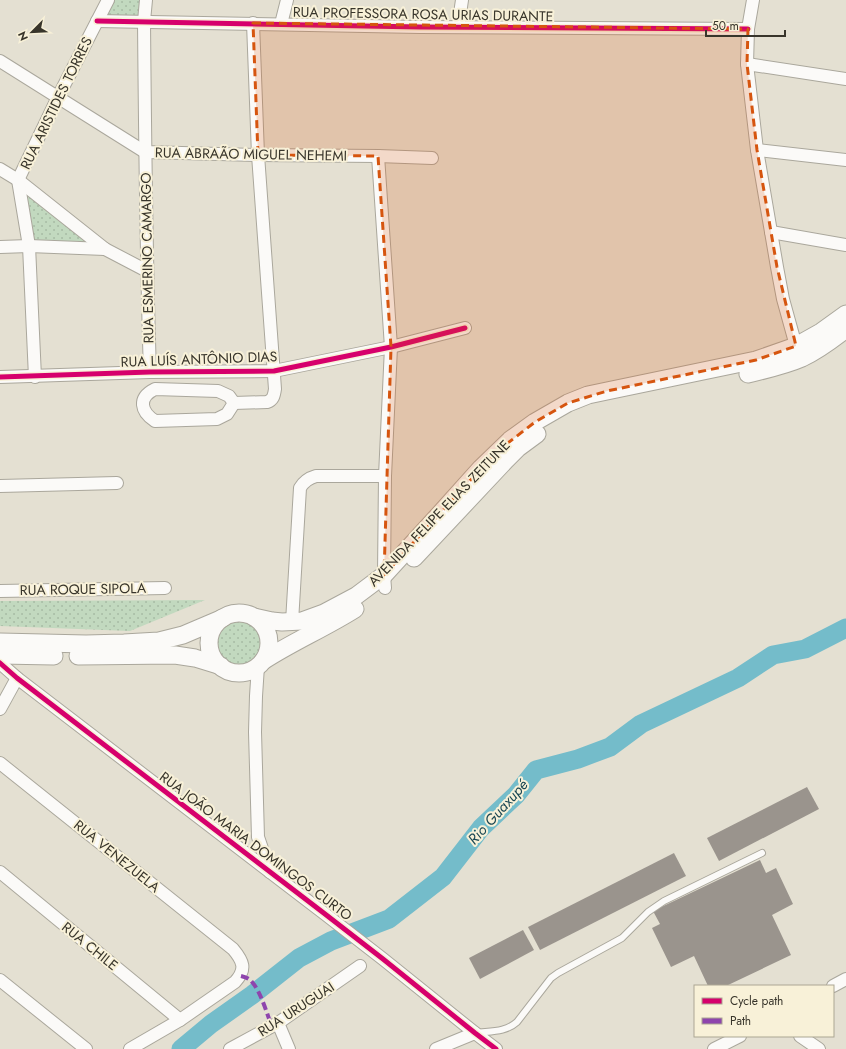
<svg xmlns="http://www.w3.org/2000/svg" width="846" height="1049" font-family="Jost,sans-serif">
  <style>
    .grass { fill: url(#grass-dots) }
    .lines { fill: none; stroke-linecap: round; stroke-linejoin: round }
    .river { stroke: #74bcca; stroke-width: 19 }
    .building { fill: #9a948d }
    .service-casing { stroke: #aaa79c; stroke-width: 8 }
    .minor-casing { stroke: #aaa79c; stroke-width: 14 }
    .secondary-casing { stroke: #aaa79c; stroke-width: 19 }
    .service { stroke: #fbfaf8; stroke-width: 6 }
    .minor { stroke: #fbfaf8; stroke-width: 12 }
    .secondary { stroke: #fbfaf8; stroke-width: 17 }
    .quiet { stroke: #8e44ad; stroke-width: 4; stroke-dasharray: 8 4; stroke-linecap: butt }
    .cycleway-casing { stroke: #f8f1d8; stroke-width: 8 }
    .cycleway { stroke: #d6006c; stroke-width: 5 }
    .marked { fill: #d6550f; fill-opacity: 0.2; stroke: #d6550f; stroke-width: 3; stroke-dasharray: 8 5; stroke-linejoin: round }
    .labels { text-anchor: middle; stroke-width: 4; stroke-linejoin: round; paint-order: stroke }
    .street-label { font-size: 14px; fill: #38352b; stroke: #f8f1d8 }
    .water-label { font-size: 15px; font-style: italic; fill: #1a4753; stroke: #f8f1d8 }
  </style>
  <defs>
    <pattern id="grass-dots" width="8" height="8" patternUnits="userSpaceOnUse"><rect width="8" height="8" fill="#c2d9bf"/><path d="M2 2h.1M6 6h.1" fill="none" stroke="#a7bba4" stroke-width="1.8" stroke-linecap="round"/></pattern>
  </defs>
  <rect width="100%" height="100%" fill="#e4e0d2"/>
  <g class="grass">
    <path d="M 110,0 L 142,0 L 142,19 L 100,18 Z"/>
    <path d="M 24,189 L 94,245 L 34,243 Z"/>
    <path d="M 205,600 L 130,631 L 0,626 L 0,601 Z"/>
    <circle cx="239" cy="643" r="25"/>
  </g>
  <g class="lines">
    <path class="river" d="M 181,1049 L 211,1024 L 252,995 L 299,958 L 331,941 L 389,919 L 443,877 L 481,828 L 516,795 L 536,770 L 578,759 L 610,747 L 641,724 L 738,678 L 773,655 L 805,649 L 846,628"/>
  </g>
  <g class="building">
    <path d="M 807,787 L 819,809 L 719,861 L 707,838 Z"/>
    <path d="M 674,853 L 686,876 L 540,950 L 528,927 Z"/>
    <path d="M 760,860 L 766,873 L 776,868 L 793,904 L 772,915 L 791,955 L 726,986 L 708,986 L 694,956 L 671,967 L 652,928 L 660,924 L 653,911 Z"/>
    <path d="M 523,930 L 534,950 L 480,979 L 469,958 Z"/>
  </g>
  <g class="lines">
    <g class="service-casing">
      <path id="service" d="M 476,1033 C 491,1031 506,1032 517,1022 L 551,978 L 558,973 L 622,938 L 648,912 L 664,901 L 762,853"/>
    </g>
    <g class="minor-casing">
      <g id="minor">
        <path d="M 146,0 L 144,21 C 145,138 146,255 150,372"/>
        <path d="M 753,0 L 748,29 L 747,64 L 757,150 L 777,267 L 783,299 L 796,346 L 799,353"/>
        <path d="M 97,21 L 420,27 L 748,29"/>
        <path d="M 281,24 L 287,0"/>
        <path d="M 458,27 L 462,0"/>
        <path d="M 0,61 L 145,152 L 258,155 L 378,156 L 432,158"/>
        <path d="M 747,64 L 846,79"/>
        <path d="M 757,150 L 846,160"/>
        <path d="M 378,156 L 391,347 L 385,476 L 384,575 L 385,588"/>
        <path d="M 0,169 L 18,180 L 105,249 L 147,271"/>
        <path d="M 771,232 L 846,245"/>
        <path d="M 0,247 L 29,246 L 105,249"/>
        <path d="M 0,377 L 150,372 L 274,371 L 391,347 L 465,328"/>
        <path d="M 35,377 L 29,246 L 18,180 L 58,97 L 108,0"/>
        <path d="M 155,389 L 218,391 L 229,396 L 234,403 L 227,414 L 217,419 L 155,421 C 141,412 137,398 155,389 Z"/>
        <path d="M 234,403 L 267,402 C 273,400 274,396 275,389 L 258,155 L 253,23"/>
        <path d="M 0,486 L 117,483"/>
        <path d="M 0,591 L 165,588"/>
        <path d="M 292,622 L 300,488 C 304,481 309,478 316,476 L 385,476"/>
        <path d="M 0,663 L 17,678 L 325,914 L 383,959 L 475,1033 L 496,1049"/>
        <path d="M 258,666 L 256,696 L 255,732 L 258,837 L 270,872"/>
        <path d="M 0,709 L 17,678"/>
        <path d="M 0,763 L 233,949 C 243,961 247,969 235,982 L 180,1020 L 130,1049"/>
        <path d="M 0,872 L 180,1020"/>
        <path d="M 0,980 L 86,1049"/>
        <path d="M 833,986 L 846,979"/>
        <path d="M 278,1023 L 289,1049"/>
        <path d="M 800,1036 L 819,1049"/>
        <path d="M 230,1049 L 278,1023 L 360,966"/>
        <path d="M 436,1049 L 475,1033"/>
        <path d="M 714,1049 L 740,1036"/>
      </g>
    </g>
    <g class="secondary-casing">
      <g id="secondary">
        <path d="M 748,374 C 765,370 786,365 802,358 C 817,351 832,340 846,329"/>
        <path d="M 414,558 L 506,460 L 518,448 L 537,434"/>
        <circle cx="239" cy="643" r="30"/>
        <path d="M 254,617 L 272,621 L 282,622 L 302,621 L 324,613 L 356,596 L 384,575 L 437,517 L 481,468 L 510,440 L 535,422 L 568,403 L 588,395 L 607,391 L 756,360 L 796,346 L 821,332 L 846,314"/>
        <path d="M 0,642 L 86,644 L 124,643 L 159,641 L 183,635 L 223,618"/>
        <path d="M 0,655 L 54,656"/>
        <path d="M 78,656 L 175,655 L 195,658 L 221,666"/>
        <path d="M 263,661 C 292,642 325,628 355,609"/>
      </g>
    </g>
    <use href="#service" class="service"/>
    <use href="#minor" class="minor"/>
    <use href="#secondary" class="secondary"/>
    <path class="quiet" d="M 241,976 C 245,977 249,978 252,982 C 261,992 267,1014 272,1027"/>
    <g class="cycleway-casing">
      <g id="cycleway">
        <path d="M 97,21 L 420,27 L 748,29"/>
        <path d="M 0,377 L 150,372 L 274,371 L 391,347 L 465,328"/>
        <path d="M 0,663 L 17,678 L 325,914 L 383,959 L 475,1033 L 496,1049"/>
      </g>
    </g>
    <use href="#cycleway" class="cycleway"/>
  </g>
  <path class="marked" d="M 253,23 L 748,29 L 747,64 L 757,150 L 777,267 L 796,346 L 756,360 L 607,391 L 568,403 L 535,422 L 495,453 L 384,575 L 391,347 L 378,156 L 258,155 Z"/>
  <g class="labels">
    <g class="street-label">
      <text transform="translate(423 14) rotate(1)" y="5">RUA PROFESSORA ROSA URIAS DURANTE</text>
      <text transform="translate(56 103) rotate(-64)" y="5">RUA ARISTIDES TORRES</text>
      <text transform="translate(251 154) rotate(1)" y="5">RUA ABRAÃO MIGUEL NEHEMI</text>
      <text transform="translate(147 258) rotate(-91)" y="5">RUA ESMERINO CAMARGO</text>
      <text transform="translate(199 359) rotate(-2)" y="5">RUA LUÍS ANTÔNIO DIAS</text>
      <text transform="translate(439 513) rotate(-46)" y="5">AVENIDA FELIPE ELIAS ZEITUNE</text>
      <text transform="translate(83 589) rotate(-1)" y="5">RUA ROQUE SIPOLA</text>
      <text transform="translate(256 846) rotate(37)" y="5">RUA JOÃO MARIA DOMINGOS CURTO</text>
      <text transform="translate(117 856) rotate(39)" y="5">RUA VENEZUELA</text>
      <text transform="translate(90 946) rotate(39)" y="5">RUA CHILE</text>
      <text transform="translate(296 1009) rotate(-33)" y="5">RUA URUGUAI</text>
    </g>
    <g class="water-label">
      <text transform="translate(498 812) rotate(-48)" y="5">Rio Guaxupé</text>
    </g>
  </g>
  <rect x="694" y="985" width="140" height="52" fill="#f8f1d8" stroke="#aba693"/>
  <rect x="702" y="998" width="20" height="6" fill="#d6006c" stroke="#aba693"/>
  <text x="730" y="1005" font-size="12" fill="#38352b">Cycle path</text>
  <rect x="702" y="1018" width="20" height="6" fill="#8e44ad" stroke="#aba693"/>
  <text x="730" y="1025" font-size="12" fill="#38352b">Path</text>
  <g transform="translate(32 32) rotate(246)" stroke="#f8f1d8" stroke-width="3" paint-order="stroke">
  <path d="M0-3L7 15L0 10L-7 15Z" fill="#38352b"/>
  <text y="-6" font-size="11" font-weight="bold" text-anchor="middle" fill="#38352b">N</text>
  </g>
  <path d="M706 30v6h79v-6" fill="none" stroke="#38352b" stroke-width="2"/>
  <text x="712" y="30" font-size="12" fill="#38352b" stroke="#f8f1d8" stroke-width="3" paint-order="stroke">50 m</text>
</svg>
